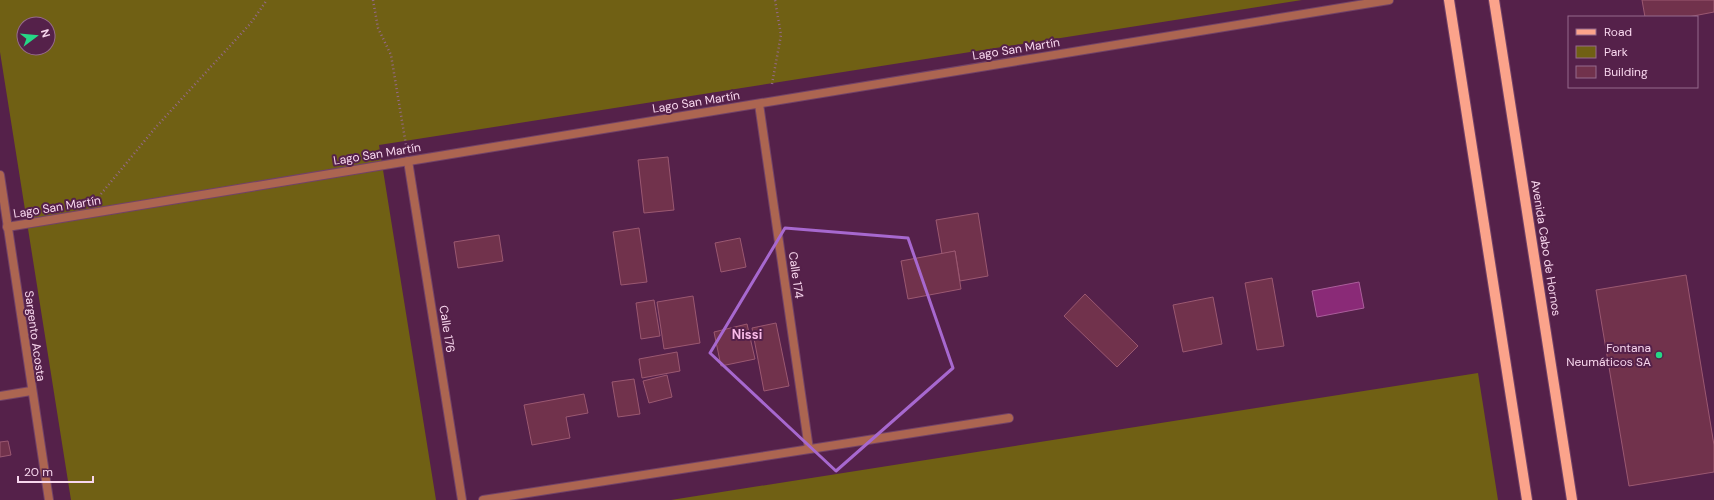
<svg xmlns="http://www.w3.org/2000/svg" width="1714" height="500" font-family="'DM Sans',sans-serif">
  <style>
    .green { fill: #706014; fill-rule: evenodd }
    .water { fill: #8a2a77; stroke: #ab5e9b }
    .building { fill: #71324c; stroke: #9b5871 }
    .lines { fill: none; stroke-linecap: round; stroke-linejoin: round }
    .street-casing { stroke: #724268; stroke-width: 10 }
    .primary-casing { stroke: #724268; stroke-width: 12 }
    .path { stroke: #95698a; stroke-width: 2.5; stroke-dasharray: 1 3; stroke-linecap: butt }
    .street { stroke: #ac6551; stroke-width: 8 }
    .primary { stroke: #fba38b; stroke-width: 10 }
    .marked { fill: none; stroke: #a768cf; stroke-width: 3; stroke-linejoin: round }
    .poi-dot { fill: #25d886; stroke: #55214a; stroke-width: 1.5 }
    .labels { text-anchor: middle; stroke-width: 4; stroke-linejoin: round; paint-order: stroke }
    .street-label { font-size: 12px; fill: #f8d7ee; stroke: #55214a }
    .poi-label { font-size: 12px; fill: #f8d7ee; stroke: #55214a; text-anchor: end }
    .neighbourhood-label { font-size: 13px; font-weight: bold; fill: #fabbe9; stroke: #55214a }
  </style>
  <rect width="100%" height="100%" fill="#55214a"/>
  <g class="green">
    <path d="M 0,0 L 1302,0 L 379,145 L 436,500 L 71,500 L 0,52 ZM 24,24 L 48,24 L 48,48 L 24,48 Z"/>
    <path d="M 1478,373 L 1498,500 L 671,500 Z"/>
  </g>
  <path class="water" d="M 1359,282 L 1364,308 L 1317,317 L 1312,291 Z"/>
  <g class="building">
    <path d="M 1642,0 L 1714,0 L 1714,12 L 1688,17 L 1645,17 Z"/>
    <path d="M 668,157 L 674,210 L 644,213 L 638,160 Z"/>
    <path d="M 978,213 L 988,276 L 960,281 L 955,251 L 942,254 L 936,220 Z"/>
    <path d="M 639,228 L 647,282 L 621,285 L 613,232 Z"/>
    <path d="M 499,235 L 503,261 L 458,268 L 454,242 Z"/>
    <path d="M 740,238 L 746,267 L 721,272 L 715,243 Z"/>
    <path d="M 955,251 L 961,289 L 908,299 L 901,261 Z"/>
    <path d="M 1686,275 L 1714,445 L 1714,472 L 1629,486 L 1596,290 Z"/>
    <path d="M 1272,278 L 1284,346 L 1257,350 L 1245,283 Z"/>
    <path d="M 1085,294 L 1138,346 L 1117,367 L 1064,316 Z"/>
    <path d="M 693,296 L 700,343 L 664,349 L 657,302 Z"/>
    <path d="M 1213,297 L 1222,344 L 1183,352 L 1173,305 Z"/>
    <path d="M 654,300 L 660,336 L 641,339 L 636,303 Z"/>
    <path d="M 776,323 L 789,386 L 764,391 L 752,328 Z"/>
    <path d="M 747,324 L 755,359 L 721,366 L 714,332 Z"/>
    <path d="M 677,352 L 680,371 L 642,378 L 639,359 Z"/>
    <path d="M 667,375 L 672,397 L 649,403 L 643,381 Z"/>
    <path d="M 634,379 L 640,414 L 618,417 L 612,382 Z"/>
    <path d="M 584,394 L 588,413 L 566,417 L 570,438 L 532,445 L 524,405 Z"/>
    <path d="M 8,441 L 11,455 L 0,457 L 0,442 Z"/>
  </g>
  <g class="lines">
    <g class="street-casing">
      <g id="street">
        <path d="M 759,104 L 809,449"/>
        <path d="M 408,161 L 462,500"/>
        <path d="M 0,175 L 49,500"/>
        <path d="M 7,227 L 1389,0"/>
        <path d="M 0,396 L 31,391"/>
        <path d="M 483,500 L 1009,418"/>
      </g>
    </g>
    <g class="primary-casing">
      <g id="primary">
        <path d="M 1449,0 L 1527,500"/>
        <path d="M 1494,0 L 1572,500"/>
      </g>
    </g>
    <g class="path">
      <path d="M 373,0 L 378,28 L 391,55 L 406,145"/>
      <path d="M 772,84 L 781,35 L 775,0"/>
      <path d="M 101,194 L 156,127 L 250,24 L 267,0"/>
    </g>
    <use href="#street" class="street"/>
    <use href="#primary" class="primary"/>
  </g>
  <path class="marked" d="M 785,228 L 908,238 L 953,368 L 836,471 L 710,353 Z"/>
  <circle class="poi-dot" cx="1659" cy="355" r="4"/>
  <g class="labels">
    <g class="street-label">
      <text transform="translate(1016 49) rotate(-9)" y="4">Lago San Martín</text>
      <text transform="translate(696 102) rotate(-9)" y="4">Lago San Martín</text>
      <text transform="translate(377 154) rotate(-9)" y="4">Lago San Martín</text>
      <text transform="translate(57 207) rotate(-9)" y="4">Lago San Martín</text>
      <text transform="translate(1546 248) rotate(81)" y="4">Avenida Cabo de Hornos</text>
      <text transform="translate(796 275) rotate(82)" y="4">Calle 174</text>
      <text transform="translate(447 329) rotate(81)" y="4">Calle 176</text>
      <text transform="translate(35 336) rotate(82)" y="4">Sargento Acosta</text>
    </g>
    <g class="poi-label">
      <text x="1651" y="352">Fontana<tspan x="1651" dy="14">Neumáticos SA</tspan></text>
    </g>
    <g class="neighbourhood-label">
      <text x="747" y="339">Nissi</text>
    </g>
  </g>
  <rect x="1568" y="16" width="130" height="72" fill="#55214a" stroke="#966a8c"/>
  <rect x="1576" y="29" width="20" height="6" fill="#fba38b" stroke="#966a8c"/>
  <text x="1604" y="36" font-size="12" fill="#f8d7ee">Road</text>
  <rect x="1576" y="46" width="20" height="12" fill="#706014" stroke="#966a8c"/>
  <text x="1604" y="56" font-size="12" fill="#f8d7ee">Park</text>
  <rect x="1576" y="66" width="20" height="12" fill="#71324c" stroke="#966a8c"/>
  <text x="1604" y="76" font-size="12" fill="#f8d7ee">Building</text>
  <g transform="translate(36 36) rotate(74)"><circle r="19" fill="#55214a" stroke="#966a8c"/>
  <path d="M0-3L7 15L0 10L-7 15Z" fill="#25d886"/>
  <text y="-6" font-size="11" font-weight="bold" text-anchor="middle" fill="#f8d7ee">N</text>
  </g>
  <path d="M18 476v6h75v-6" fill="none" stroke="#f8d7ee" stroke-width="2"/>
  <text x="24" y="476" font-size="12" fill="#f8d7ee" stroke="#55214a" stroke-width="3" paint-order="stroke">20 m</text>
</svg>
